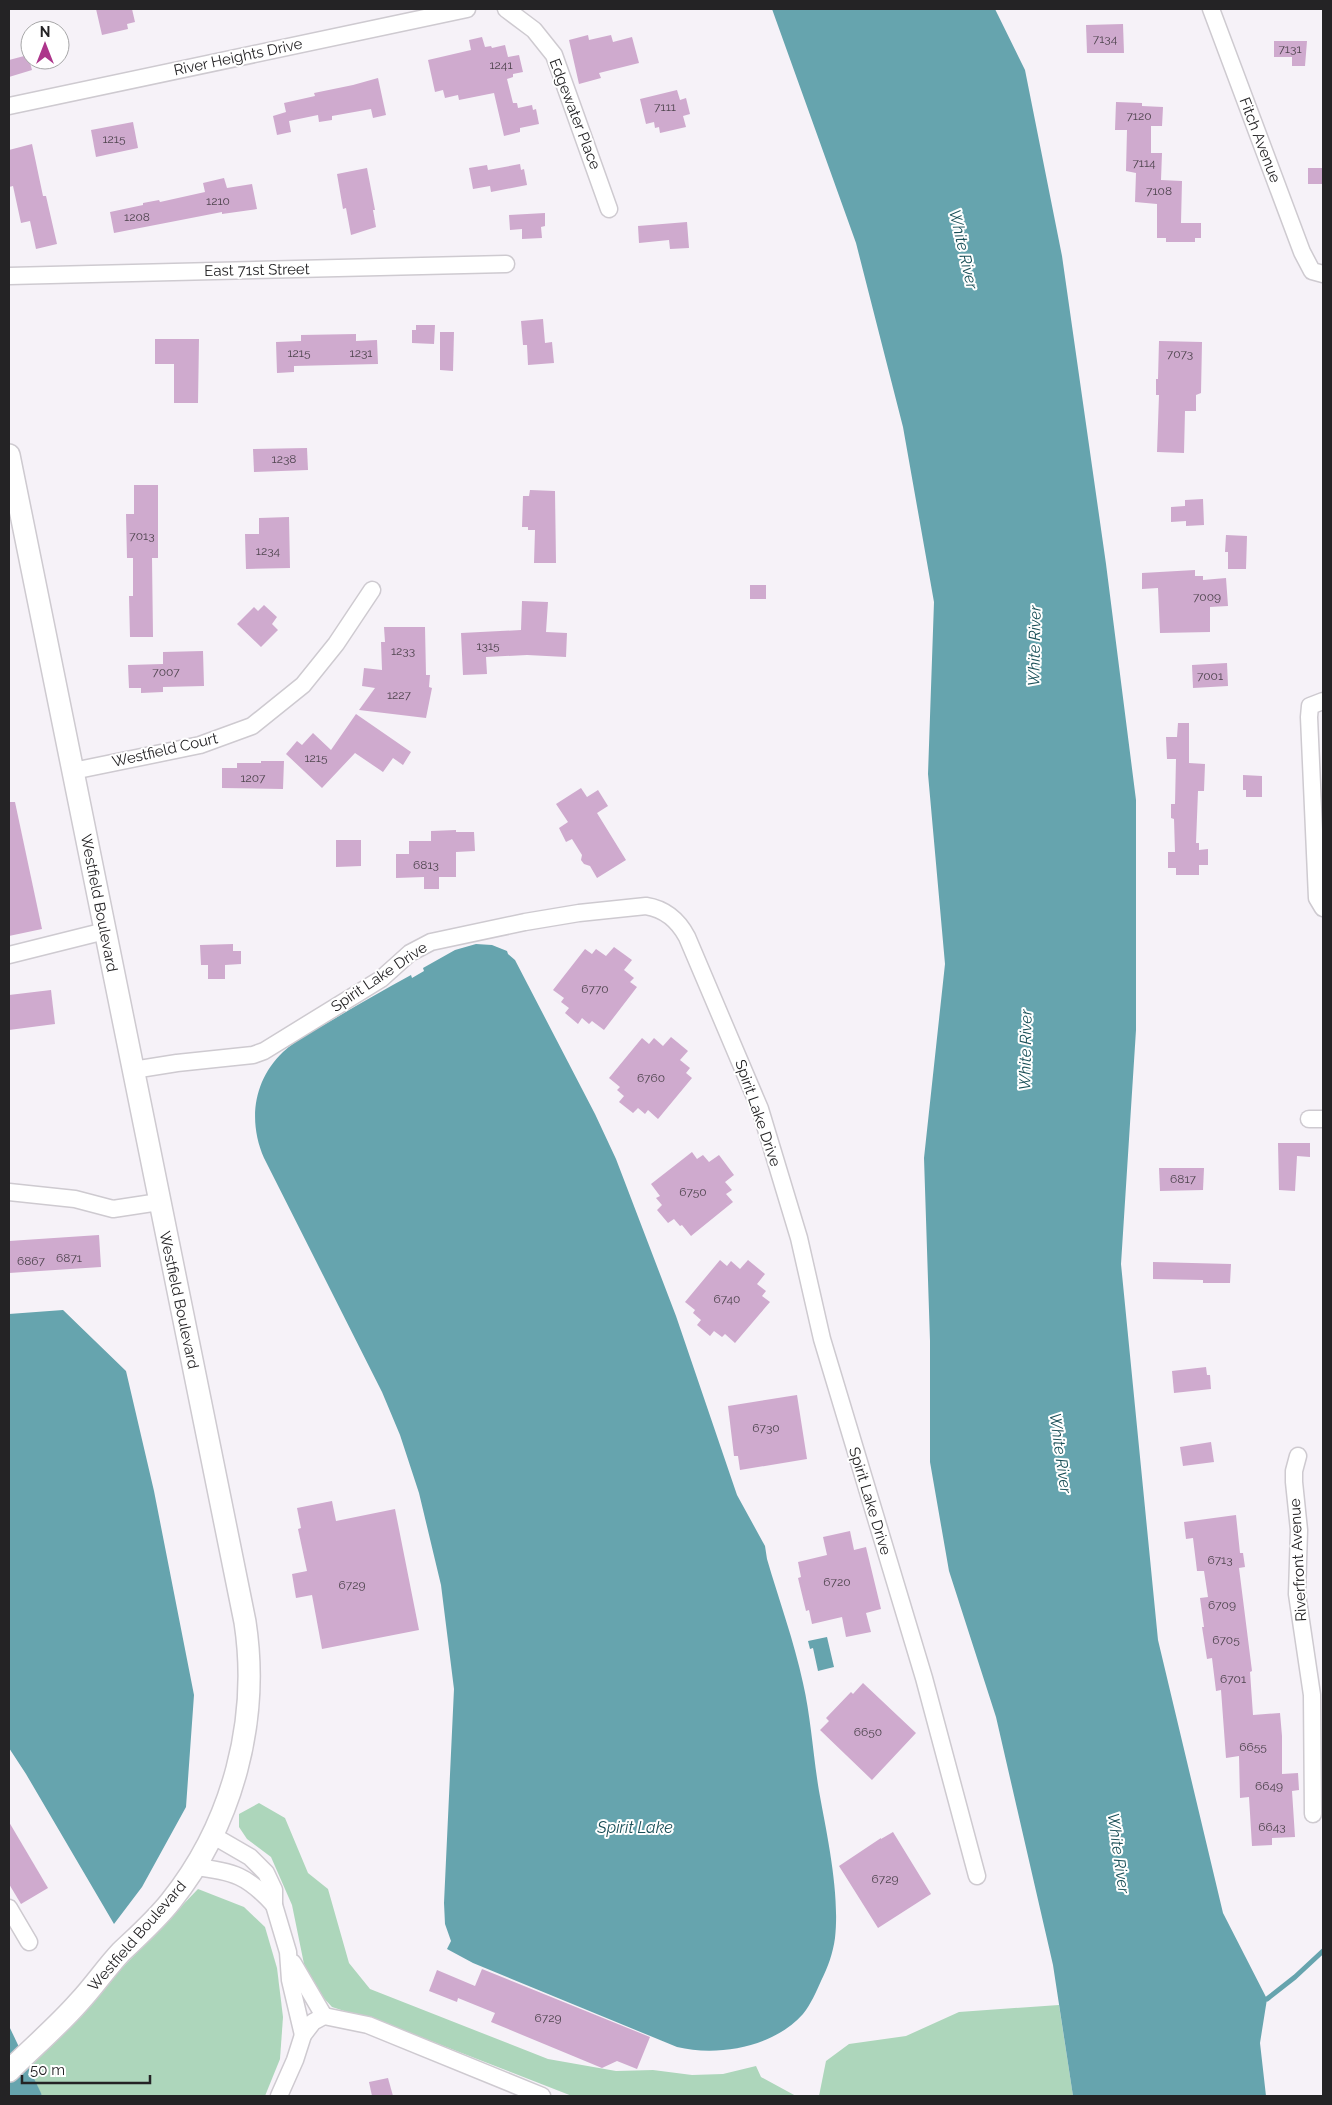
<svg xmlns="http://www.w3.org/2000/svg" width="1332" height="2105" font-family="Raleway,sans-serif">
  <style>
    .green { fill: #add6bb }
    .water { fill: #66a4ae }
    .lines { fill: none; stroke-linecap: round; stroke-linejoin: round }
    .stream { stroke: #66a4ae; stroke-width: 5 }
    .building { fill: #cfaace }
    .minor-casing { stroke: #cecad0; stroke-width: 19 }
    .tertiary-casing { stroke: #cecad0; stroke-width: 24 }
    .minor { stroke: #fff; stroke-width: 16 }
    .tertiary { stroke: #fff; stroke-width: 21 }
    .labels { text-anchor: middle; stroke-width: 4; stroke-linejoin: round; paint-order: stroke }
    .number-label { font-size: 12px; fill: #4f454f }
    .street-label { font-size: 15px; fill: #242325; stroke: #fff }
    .water-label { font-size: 16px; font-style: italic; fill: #194f57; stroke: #fff }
  </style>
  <rect width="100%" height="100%" fill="#f6f2f8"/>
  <g class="green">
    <path d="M 259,1803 L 285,1818 L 308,1873 L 328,1889 L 349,1963 L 370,1989 L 548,2059 L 616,2071 L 653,2070 L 692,2075 L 723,2074 L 756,2066 L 761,2077 L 796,2096 L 572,2096 L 405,2031 L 332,2007 L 319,1993 L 304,1964 L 292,1905 L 271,1857 L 247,1839 L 239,1827 L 239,1814 Z"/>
    <path d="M 198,1889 L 244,1907 L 265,1927 L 277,1968 L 283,2017 L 280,2059 L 265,2096 L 42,2096 L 28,2066 Z"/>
    <path d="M 1059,2005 L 1073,2096 L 819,2096 L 826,2061 L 849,2044 L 906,2036 L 959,2012 Z"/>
  </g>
  <g class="water">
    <path d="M 772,9 L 995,9 L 1025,70 L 1062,256 L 1106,564 L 1136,800 L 1136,1030 L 1121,1264 L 1158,1640 L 1223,1913 L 1267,1999 L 1260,2043 L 1266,2096 L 1073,2096 L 1053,1965 L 996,1717 L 949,1571 L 930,1462 L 930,1341 L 924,1158 L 945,964 L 928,774 L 934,602 L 903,427 L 856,243 Z"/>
    <path d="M 476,944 L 492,945 L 507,951 L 508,954 L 515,960 L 595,1114 L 616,1159 L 676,1316 L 737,1495 L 765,1546 L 767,1559 C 779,1600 794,1641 803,1683 C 811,1718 813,1755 819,1791 C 827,1835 840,1893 835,1938 C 833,1953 828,1967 821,1981 C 816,1992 811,2004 803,2014 C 774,2047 718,2057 677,2047 L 473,1963 L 447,1949 L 451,1941 L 445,1924 L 444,1903 L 454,1689 L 441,1585 L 419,1493 L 400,1435 L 382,1392 L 264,1158 C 248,1121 253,1081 283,1052 C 297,1039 317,1029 334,1019 C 359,1004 385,989 411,975 L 412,978 L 424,971 L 423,968 L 455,950 Z"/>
    <path d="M 63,1310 L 126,1371 L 154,1491 L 194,1695 L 186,1807 L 142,1887 L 114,1924 L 26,1774 L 9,1748 L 9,1314 Z"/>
    <path d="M 827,1637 L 834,1667 L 818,1671 L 813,1648 L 810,1649 L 808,1641 Z"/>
    <path d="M 9,2026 L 41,2093 L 42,2096 L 9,2096 Z"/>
  </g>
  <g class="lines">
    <path class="stream" d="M 1267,1999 L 1295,1977 L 1323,1951"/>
  </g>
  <g class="building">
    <path d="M 96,9 L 132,9 L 135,22 L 127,24 L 128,29 L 102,35 Z"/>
    <path d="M 1123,24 L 1124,53 L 1087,53 L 1086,25 Z"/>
    <path d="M 588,35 L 589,40 L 611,35 L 613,42 L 632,37 L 639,63 L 599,73 L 601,78 L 579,84 L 569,40 Z"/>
    <path d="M 482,37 L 485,47 L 491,46 L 492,48 L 505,45 L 508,57 L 519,55 L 523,72 L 513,74 L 513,77 L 507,79 L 513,103 L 517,103 L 518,108 L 532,105 L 533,110 L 536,109 L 539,124 L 520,128 L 520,132 L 504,136 L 494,93 L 459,100 L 458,95 L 445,98 L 443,90 L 435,92 L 428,60 L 471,50 L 469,40 Z"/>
    <path d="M 1274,41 L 1307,41 L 1305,66 L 1292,66 L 1292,57 L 1274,57 Z"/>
    <path d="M 28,55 L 32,70 L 9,77 L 9,60 Z"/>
    <path d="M 378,78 L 386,115 L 373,118 L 371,109 L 332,116 L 332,120 L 319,122 L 318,115 L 289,121 L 291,132 L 277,135 L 273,116 L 286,112 L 284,103 L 315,96 L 314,93 L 353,85 Z"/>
    <path d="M 677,90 L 680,100 L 686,98 L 690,114 L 683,116 L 686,127 L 660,133 L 659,127 L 655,128 L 654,122 L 646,124 L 640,99 Z"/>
    <path d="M 1116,102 L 1142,103 L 1142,106 L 1163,107 L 1162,126 L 1151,126 L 1151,153 L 1162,153 L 1161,180 L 1182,181 L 1181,223 L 1201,223 L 1201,238 L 1195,238 L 1195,242 L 1166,242 L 1166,238 L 1157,238 L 1157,204 L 1135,202 L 1136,173 L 1126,171 L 1127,130 L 1115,130 Z"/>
    <path d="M 133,122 L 138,148 L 96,157 L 91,130 Z"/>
    <path d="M 32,144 L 43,196 L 46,196 L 57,244 L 36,249 L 30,221 L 21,223 L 13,186 L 9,187 L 9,150 Z"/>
    <path d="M 520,164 L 521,170 L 524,169 L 527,185 L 491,192 L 490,186 L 473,189 L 469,168 L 487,165 L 488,170 Z"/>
    <path d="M 367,168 L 375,210 L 373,210 L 376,227 L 351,235 L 346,208 L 343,209 L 337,174 Z"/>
    <rect x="1308" y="168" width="15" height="16"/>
    <path d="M 224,178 L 227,188 L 252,184 L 257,209 L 222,214 L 222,212 L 114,233 L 110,212 L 143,205 L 143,203 L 159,200 L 160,202 L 205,192 L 203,183 Z"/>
    <path d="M 545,213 L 545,226 L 541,227 L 542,238 L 522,239 L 522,229 L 510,230 L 509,215 Z"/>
    <path d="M 687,222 L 689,248 L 670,249 L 669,240 L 639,243 L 638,226 Z"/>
    <path d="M 543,319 L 545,343 L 552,342 L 554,363 L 528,365 L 527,345 L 523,345 L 521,321 Z"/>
    <path d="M 416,325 L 435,325 L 434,344 L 412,343 L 412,330 L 416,330 Z"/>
    <path d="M 440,332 L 454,332 L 453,371 L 440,370 Z"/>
    <path d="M 356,334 L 356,341 L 377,340 L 378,364 L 294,366 L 294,372 L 277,373 L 276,342 L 301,341 L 301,335 Z"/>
    <path d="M 155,339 L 199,339 L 198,403 L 174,403 L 174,364 L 155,364 Z"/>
    <path d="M 1159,341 L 1202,342 L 1201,393 L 1196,395 L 1196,411 L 1185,411 L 1184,453 L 1157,452 L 1159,395 L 1156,395 L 1156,379 L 1158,379 Z"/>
    <path d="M 307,448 L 308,470 L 254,472 L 253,449 Z"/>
    <path d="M 134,485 L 158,485 L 158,558 L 152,558 L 153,637 L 130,637 L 129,596 L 133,596 L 133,558 L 127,558 L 126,514 L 134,514 Z"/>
    <path d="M 530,490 L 555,491 L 556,563 L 534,563 L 535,530 L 528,530 L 528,527 L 522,527 L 523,496 L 529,496 Z"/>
    <path d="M 1203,499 L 1204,525 L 1186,526 L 1186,521 L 1171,522 L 1171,507 L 1185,506 L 1185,500 Z"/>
    <path d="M 289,517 L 290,568 L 246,569 L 245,534 L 259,534 L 259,518 Z"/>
    <path d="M 1226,535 L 1247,536 L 1246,569 L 1228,569 L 1228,552 L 1225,552 Z"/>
    <path d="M 1195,570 L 1195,576 L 1203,576 L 1203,580 L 1226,578 L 1228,606 L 1210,607 L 1210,632 L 1160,633 L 1158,588 L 1142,589 L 1142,573 Z"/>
    <rect x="750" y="585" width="16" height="14"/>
    <path d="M 522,601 L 548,602 L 546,632 L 567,633 L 566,657 L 527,655 L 486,657 L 487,674 L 463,675 L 461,633 L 521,630 Z"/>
    <path d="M 264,605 L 277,617 L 272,624 L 278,630 L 261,647 L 237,624 L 254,607 L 258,611 Z"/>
    <path d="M 384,627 L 425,627 L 426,675 L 430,675 L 429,687 L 432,688 L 426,718 L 359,710 L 375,688 L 362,686 L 364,668 L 382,670 L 381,642 L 385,642 Z"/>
    <path d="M 203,651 L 204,686 L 163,687 L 163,692 L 141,693 L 141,688 L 129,688 L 128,665 L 163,664 L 163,652 Z"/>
    <path d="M 1227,663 L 1228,686 L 1193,688 L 1192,665 Z"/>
    <path d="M 356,714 L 411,752 L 403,765 L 393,758 L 383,772 L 355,753 L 322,788 L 286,754 L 297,741 L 302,745 L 313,733 L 331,750 Z"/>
    <path d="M 1178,723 L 1189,723 L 1189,763 L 1205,764 L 1204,791 L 1198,791 L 1196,843 L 1199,843 L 1199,850 L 1208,849 L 1208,865 L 1199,865 L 1199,875 L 1176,875 L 1176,868 L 1168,868 L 1168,852 L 1175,852 L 1174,819 L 1171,818 L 1171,804 L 1175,804 L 1176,759 L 1167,759 L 1166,737 L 1177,737 Z"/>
    <path d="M 261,761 L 284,761 L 283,789 L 222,788 L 222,768 L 237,768 L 237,763 L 261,763 Z"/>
    <path d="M 1243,775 L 1262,776 L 1262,797 L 1246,797 L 1246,790 L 1243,790 Z"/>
    <path d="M 581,788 L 587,797 L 598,790 L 608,806 L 597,813 L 626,860 L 597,878 L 590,866 L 584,864 L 581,860 L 582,855 L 572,839 L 566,842 L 559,828 L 568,822 L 556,804 Z"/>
    <path d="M 9,802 L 15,802 L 42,929 L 9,936 Z"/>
    <path d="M 456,830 L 456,832 L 474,832 L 475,851 L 456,852 L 456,877 L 439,877 L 439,889 L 424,889 L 424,877 L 396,878 L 396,854 L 409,854 L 409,841 L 431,841 L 431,831 Z"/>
    <path d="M 336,840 L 361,840 L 361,866 L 336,867 Z"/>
    <path d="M 233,944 L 233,951 L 241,951 L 241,964 L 225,965 L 225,979 L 208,979 L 208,965 L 201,965 L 200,945 Z"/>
    <path d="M 614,947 L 632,960 L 624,970 L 634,978 L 630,982 L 637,987 L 604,1030 L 592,1021 L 589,1024 L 582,1018 L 578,1024 L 565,1013 L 569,1008 L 561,1002 L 564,998 L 553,990 L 585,949 L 592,954 L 596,949 L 606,956 Z"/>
    <path d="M 51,990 L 55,1024 L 9,1030 L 9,995 Z"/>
    <path d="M 671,1037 L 688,1051 L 680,1060 L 690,1068 L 686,1073 L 692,1078 L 658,1119 L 648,1110 L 645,1114 L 638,1108 L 633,1113 L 619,1102 L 624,1096 L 617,1090 L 620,1087 L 609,1078 L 642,1038 L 649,1044 L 654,1038 L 663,1046 Z"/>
    <path d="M 1278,1143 L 1310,1143 L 1310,1157 L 1297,1156 L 1295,1191 L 1279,1190 Z"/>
    <path d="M 692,1152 L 697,1159 L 703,1155 L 709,1162 L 719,1155 L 734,1175 L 725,1182 L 732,1190 L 726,1194 L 733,1202 L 691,1236 L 682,1225 L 680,1226 L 674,1219 L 668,1223 L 657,1210 L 662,1205 L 656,1198 L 660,1196 L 651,1184 Z"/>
    <path d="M 1159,1168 L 1204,1168 L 1203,1190 L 1160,1191 Z"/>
    <path d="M 99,1235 L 101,1267 L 9,1273 L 9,1241 Z"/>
    <path d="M 720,1260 L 727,1266 L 731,1261 L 740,1269 L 748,1260 L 765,1274 L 757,1284 L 766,1291 L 762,1296 L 770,1302 L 735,1343 L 725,1334 L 722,1337 L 714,1331 L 710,1336 L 697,1325 L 701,1320 L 693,1313 L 695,1310 L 685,1302 Z"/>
    <path d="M 1153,1262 L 1231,1264 L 1230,1283 L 1203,1283 L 1203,1280 L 1153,1279 Z"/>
    <path d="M 1206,1367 L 1207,1375 L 1210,1375 L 1211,1389 L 1174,1393 L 1172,1371 Z"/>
    <path d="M 797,1395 L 807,1459 L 740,1470 L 738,1456 L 734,1456 L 728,1406 Z"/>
    <path d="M 1211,1442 L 1214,1462 L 1183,1466 L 1180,1447 Z"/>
    <path d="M 332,1501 L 336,1521 L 395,1509 L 419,1630 L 322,1649 L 312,1595 L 296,1598 L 292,1574 L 307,1571 L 298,1529 L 301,1528 L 297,1508 Z"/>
    <path d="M 1236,1515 L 1240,1553 L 1243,1553 L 1245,1567 L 1239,1568 L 1252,1671 L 1250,1672 L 1253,1715 L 1280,1713 L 1282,1736 L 1282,1774 L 1298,1773 L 1299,1790 L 1292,1791 L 1295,1837 L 1272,1838 L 1272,1845 L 1252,1846 L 1249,1797 L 1240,1798 L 1239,1756 L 1226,1758 L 1221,1690 L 1216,1691 L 1212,1658 L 1207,1659 L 1202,1627 L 1204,1627 L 1200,1598 L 1208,1597 L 1204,1571 L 1197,1571 L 1193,1538 L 1186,1539 L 1184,1522 Z"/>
    <path d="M 850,1531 L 854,1550 L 866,1547 L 881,1609 L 866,1613 L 871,1632 L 846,1637 L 842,1617 L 812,1624 L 809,1610 L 806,1611 L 798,1578 L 801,1577 L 798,1562 L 827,1555 L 823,1537 Z"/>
    <path d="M 863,1683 L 916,1733 L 872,1780 L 820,1730 L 829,1721 L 826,1718 L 851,1692 L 853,1694 Z"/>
    <path d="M 9,1822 L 48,1888 L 21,1904 L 9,1884 Z"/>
    <path d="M 893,1832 L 931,1894 L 878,1928 L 839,1866 L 881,1838 L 881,1839 Z"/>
    <path d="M 482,1969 L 650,2037 L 637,2069 L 617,2061 L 602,2068 L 491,2022 L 495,2013 L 458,1998 L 457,2002 L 429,1991 L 437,1970 L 475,1986 Z"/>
    <path d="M 388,2078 L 393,2096 L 372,2096 L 369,2082 Z"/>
  </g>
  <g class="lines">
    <g class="minor-casing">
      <g id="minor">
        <path d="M 506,9 L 534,30 L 554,55 L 609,209"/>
        <path d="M 1211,9 L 1302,252 L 1312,271 L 1323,274"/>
        <path d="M 9,106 L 467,9"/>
        <path d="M 9,276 L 506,264"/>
        <path d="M 1323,701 L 1310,706 L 1309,717 L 1317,898 L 1323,908"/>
        <path d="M 73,771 L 200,745 L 252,726 L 303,685 L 336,644 L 372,590"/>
        <path d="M 9,955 L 105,931"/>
        <path d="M 133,1070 L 177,1063 L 253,1055 L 264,1051 L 381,979 L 410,953 L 431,942 L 525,922 L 579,913 L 646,906 C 665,909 678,920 687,937 L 760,1109 L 799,1238 L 822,1339 L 924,1678 L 977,1876"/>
        <path d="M 1309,1119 L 1323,1119"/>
        <path d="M 9,1192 L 75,1199 L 113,1209 L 159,1202"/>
        <path d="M 1298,1456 L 1294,1471 L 1294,1482 L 1299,1530 L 1297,1594 L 1312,1695 L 1313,1814"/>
        <path d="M 212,1835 L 250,1857 L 266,1873 L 274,1890 L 274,1905 L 288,1952 L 290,1980 L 303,2035"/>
        <path d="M 195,1867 C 233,1871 248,1876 274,1905"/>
        <path d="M 9,1908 L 29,1942"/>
        <path d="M 293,1963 L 324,2016"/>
        <path d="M 279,2096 L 295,2060 L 303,2035 L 313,2022 L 324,2016 L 368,2025 L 542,2096"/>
      </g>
    </g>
    <g class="tertiary-casing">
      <path id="tertiary" d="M 9,455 L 245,1622 C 260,1720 233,1823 171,1901 C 156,1920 139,1935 121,1952 C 106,1968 94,1986 79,2002 C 58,2026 32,2048 9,2071"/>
    </g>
    <use href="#minor" class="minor"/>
    <use href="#tertiary" class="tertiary"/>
  </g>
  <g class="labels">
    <g class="number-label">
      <text x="1105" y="43">7134</text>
      <text x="1290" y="53">7131</text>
      <text x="501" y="69">1241</text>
      <text x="665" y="111">7111</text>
      <text x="1139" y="120">7120</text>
      <text x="114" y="143">1215</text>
      <text x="1144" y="167">7114</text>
      <text x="1159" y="195">7108</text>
      <text x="218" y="205">1210</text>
      <text x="137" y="221">1208</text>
      <text x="299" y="357">1215</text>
      <text x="361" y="357">1231</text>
      <text x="1180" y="358">7073</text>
      <text x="284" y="463">1238</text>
      <text x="142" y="540">7013</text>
      <text x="268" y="555">1234</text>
      <text x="1207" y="601">7009</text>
      <text x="488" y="650">1315</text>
      <text x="403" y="655">1233</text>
      <text x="166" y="676">7007</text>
      <text x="1210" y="680">7001</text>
      <text x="399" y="699">1227</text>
      <text x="316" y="762">1215</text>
      <text x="253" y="782">1207</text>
      <text x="426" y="869">6813</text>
      <text x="595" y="993">6770</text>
      <text x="651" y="1082">6760</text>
      <text x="1183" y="1183">6817</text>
      <text x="693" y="1196">6750</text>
      <text x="69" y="1262">6871</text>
      <text x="31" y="1265">6867</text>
      <text x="727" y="1303">6740</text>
      <text x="766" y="1432">6730</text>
      <text x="1220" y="1564">6713</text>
      <text x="837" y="1586">6720</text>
      <text x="352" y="1589">6729</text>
      <text x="1222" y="1609">6709</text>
      <text x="1226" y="1644">6705</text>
      <text x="1233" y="1683">6701</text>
      <text x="868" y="1736">6650</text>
      <text x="1253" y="1751">6655</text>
      <text x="1269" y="1790">6649</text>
      <text x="1272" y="1831">6643</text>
      <text x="885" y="1883">6729</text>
      <text x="548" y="2022">6729</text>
    </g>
    <g class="street-label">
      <text transform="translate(238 57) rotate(-12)" y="5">River Heights Drive</text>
      <text transform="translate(575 114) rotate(69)" y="5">Edgewater Place</text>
      <text transform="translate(1260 140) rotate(69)" y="5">Fitch Avenue</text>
      <text transform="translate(257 270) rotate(-1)" y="5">East 71st Street</text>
      <text transform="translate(165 750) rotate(-13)" y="5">Westfield Court</text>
      <text transform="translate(99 903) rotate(79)" y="5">Westfield Boulevard</text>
      <text transform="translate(379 977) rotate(-34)" y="5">Spirit Lake Drive</text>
      <text transform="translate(758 1113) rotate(71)" y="5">Spirit Lake Drive</text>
      <text transform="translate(179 1300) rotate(78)" y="5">Westfield Boulevard</text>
      <text transform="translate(870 1501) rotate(73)" y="5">Spirit Lake Drive</text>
      <text transform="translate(1298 1560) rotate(-93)" y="5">Riverfront Avenue</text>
      <text transform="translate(137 1936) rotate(-49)" y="5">Westfield Boulevard</text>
    </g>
    <g class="water-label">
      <text transform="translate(964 249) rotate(77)" y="6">White River</text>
      <text transform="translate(1034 646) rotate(-89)" y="6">White River</text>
      <text transform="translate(1025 1050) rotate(-89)" y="6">White River</text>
      <text transform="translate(1061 1453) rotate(82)" y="6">White River</text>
      <text x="635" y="1833">Spirit Lake</text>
      <text transform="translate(1119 1853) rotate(82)" y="6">White River</text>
    </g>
  </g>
  <rect width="1332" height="2105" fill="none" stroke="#242325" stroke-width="20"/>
  <g transform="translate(45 45)"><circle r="24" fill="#ffffff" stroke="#a7a7a8"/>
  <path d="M0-4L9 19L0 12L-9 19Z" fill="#ad358b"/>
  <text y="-8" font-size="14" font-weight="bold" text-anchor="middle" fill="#242325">N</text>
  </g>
  <path d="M22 2075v8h128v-8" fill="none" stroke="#242325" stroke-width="2.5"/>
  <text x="30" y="2075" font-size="15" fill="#242325" stroke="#ffffff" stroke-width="4" paint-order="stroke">50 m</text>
</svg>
